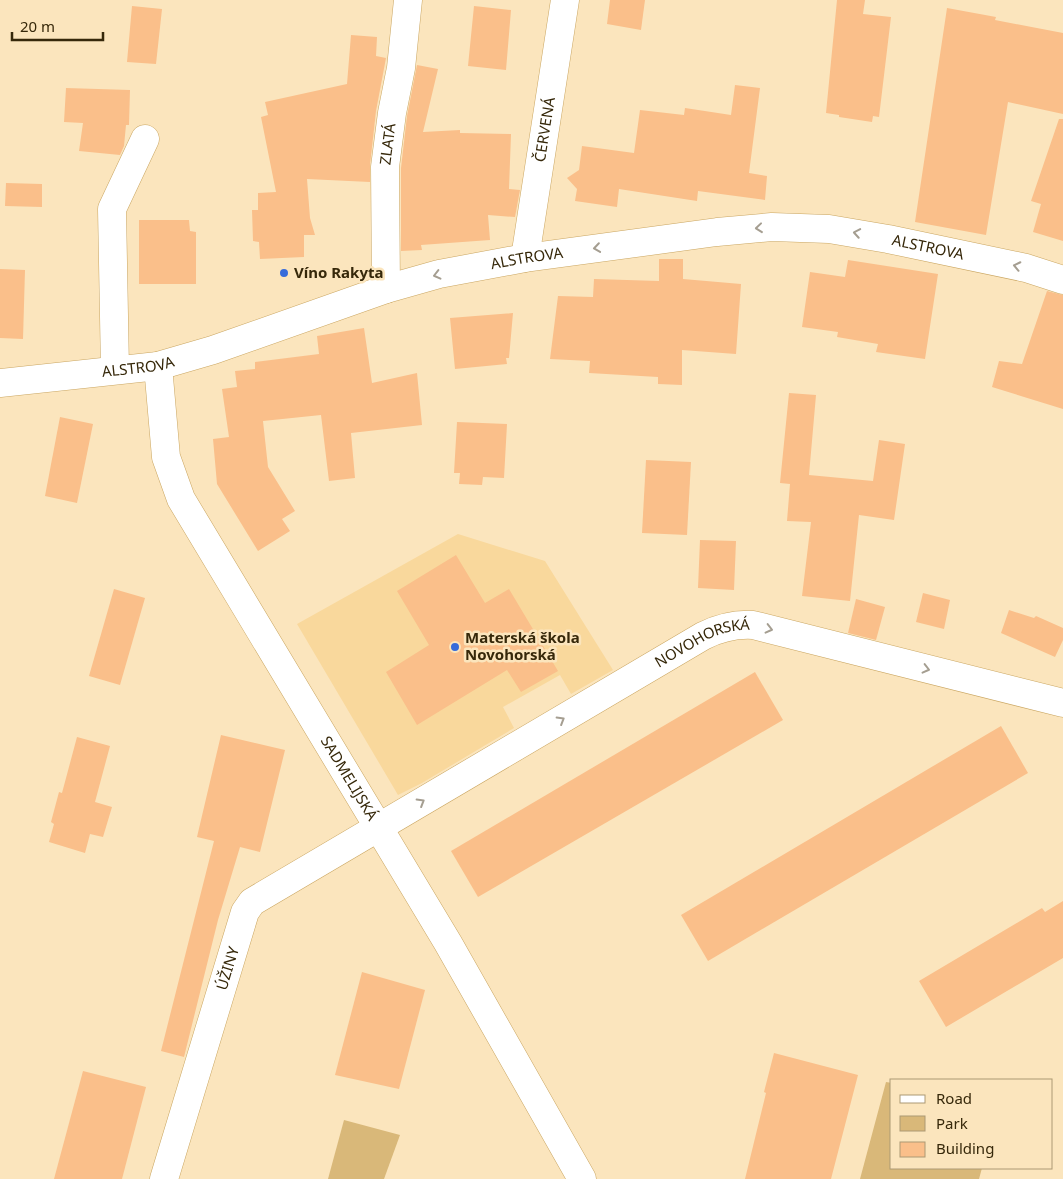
<svg xmlns="http://www.w3.org/2000/svg" width="1063" height="1179" font-family="'Noto Sans',sans-serif">
  <style>
    .built { fill: #f9d89c }
    .green { fill: #d9b879 }
    .building { fill: #fabf8a }
    .lines { fill: none; stroke-linecap: round; stroke-linejoin: round }
    .minor-casing { stroke: #caa661; stroke-width: 29 }
    .minor { stroke: #fff; stroke-width: 28 }
    .oneway { stroke: #a59e91 }
    .poi-dot { fill: #366bda; stroke: #fbe5bd; stroke-width: 2 }
    .labels { text-anchor: middle; stroke-width: 5; stroke-linejoin: round; paint-order: stroke }
    .street-label { font-size: 15px; fill: #36280a; stroke: #fbe5bd }
    .poi-label { font-size: 15px; font-weight: bold; fill: #36280a; stroke: #fbe5bd; text-anchor: start }
  </style>
  <rect width="100%" height="100%" fill="#fbe5bd"/>
  <path class="built" d="M 458,534 L 545,561 L 613,670 L 571,694 L 560,675 L 503,707 L 514,728 L 422,783 L 398,795 L 297,624 Z"/>
  <g class="green">
    <path d="M 886,1082 L 892,1083 L 892,1168 L 982,1168 L 979,1179 L 860,1179 Z"/>
    <path d="M 344,1120 L 400,1135 L 384,1179 L 328,1179 Z"/>
  </g>
  <g class="building">
    <path d="M 610,0 L 645,0 L 641,30 L 607,24 Z"/>
    <path d="M 837,0 L 865,0 L 863,14 L 891,17 L 879,117 L 873,116 L 872,122 L 839,117 L 839,115 L 826,113 Z"/>
    <path d="M 132,6 L 162,9 L 156,64 L 127,62 Z"/>
    <path d="M 474,6 L 511,10 L 506,70 L 468,66 Z"/>
    <path d="M 947,8 L 996,17 L 995,20 L 1063,33 L 1063,114 L 1008,102 L 986,235 L 915,222 Z"/>
    <path d="M 351,35 L 377,37 L 376,56 L 386,58 L 376,111 L 370,165 L 370,182 L 307,179 L 310,218 L 315,235 L 304,235 L 304,257 L 260,259 L 259,242 L 253,241 L 252,210 L 258,210 L 258,193 L 276,192 L 261,117 L 268,115 L 265,102 L 347,84 Z"/>
    <path d="M 417,65 L 438,69 L 423,132 L 460,130 L 460,133 L 511,134 L 509,189 L 520,190 L 515,217 L 488,215 L 490,240 L 421,245 L 422,250 L 401,251 L 401,168 L 407,116 Z"/>
    <path d="M 735,85 L 760,88 L 749,173 L 767,176 L 765,200 L 698,191 L 697,201 L 619,189 L 617,207 L 575,201 L 577,189 L 567,178 L 579,170 L 582,146 L 634,153 L 640,110 L 684,115 L 685,108 L 731,115 Z"/>
    <path d="M 66,88 L 130,90 L 129,125 L 126,125 L 124,146 L 120,155 L 79,151 L 83,123 L 64,122 Z"/>
    <path d="M 1059,119 L 1063,119 L 1063,241 L 1033,232 L 1041,204 L 1031,201 Z"/>
    <path d="M 6,183 L 42,184 L 42,207 L 5,206 Z"/>
    <path d="M 139,220 L 189,220 L 190,231 L 196,232 L 196,284 L 139,284 Z"/>
    <path d="M 659,259 L 683,259 L 683,279 L 741,284 L 736,354 L 682,350 L 682,385 L 658,384 L 658,377 L 589,373 L 590,361 L 550,359 L 558,296 L 593,297 L 594,279 L 659,281 Z"/>
    <path d="M 848,260 L 938,274 L 925,359 L 876,352 L 878,344 L 837,337 L 838,332 L 802,327 L 810,272 L 845,277 Z"/>
    <path d="M 0,269 L 25,270 L 23,339 L 0,338 Z"/>
    <path d="M 1047,291 L 1063,295 L 1063,409 L 992,387 L 999,361 L 1022,364 Z"/>
    <path d="M 513,313 L 509,358 L 506,358 L 507,364 L 455,369 L 450,318 Z"/>
    <path d="M 364,328 L 372,383 L 417,373 L 422,425 L 351,433 L 355,478 L 329,481 L 321,415 L 263,421 L 268,467 L 295,511 L 282,519 L 290,531 L 258,551 L 217,484 L 213,439 L 229,437 L 222,389 L 237,387 L 235,371 L 255,369 L 255,362 L 319,354 L 317,336 Z"/>
    <path d="M 789,393 L 816,395 L 809,475 L 873,481 L 879,440 L 905,444 L 894,520 L 859,515 L 850,601 L 802,596 L 811,522 L 787,521 L 790,484 L 780,483 Z"/>
    <path d="M 60,417 L 93,424 L 77,503 L 45,496 Z"/>
    <path d="M 457,422 L 507,424 L 504,478 L 483,477 L 482,485 L 459,484 L 460,473 L 454,473 Z"/>
    <path d="M 646,460 L 691,462 L 687,535 L 642,533 Z"/>
    <path d="M 700,540 L 736,541 L 734,590 L 698,588 Z"/>
    <path d="M 456,555 L 485,603 L 509,589 L 558,671 L 521,692 L 507,670 L 417,725 L 386,672 L 429,645 L 397,591 Z"/>
    <path d="M 114,589 L 145,598 L 120,685 L 89,676 Z"/>
    <path d="M 923,593 L 950,600 L 944,629 L 916,622 Z"/>
    <path d="M 856,599 L 885,607 L 876,640 L 848,633 Z"/>
    <path d="M 1009,610 L 1034,618 L 1036,616 L 1063,628 L 1063,640 L 1055,657 L 1001,633 Z"/>
    <path d="M 755,672 L 783,720 L 478,897 L 451,851 Z"/>
    <path d="M 1001,726 L 1028,773 L 708,961 L 681,915 Z"/>
    <path d="M 221,735 L 285,750 L 260,852 L 240,847 L 218,920 L 184,1057 L 161,1051 L 214,841 L 197,837 Z"/>
    <path d="M 77,737 L 110,746 L 95,802 L 112,807 L 103,837 L 90,834 L 85,853 L 49,842 L 54,824 L 51,822 L 59,792 L 62,793 Z"/>
    <path d="M 1063,901 L 1063,958 L 946,1027 L 919,981 L 1042,908 L 1045,912 Z"/>
    <path d="M 362,972 L 425,990 L 399,1089 L 335,1075 Z"/>
    <path d="M 774,1053 L 858,1075 L 831,1179 L 745,1179 L 766,1093 L 764,1092 Z"/>
    <path d="M 83,1071 L 146,1087 L 122,1179 L 54,1179 Z"/>
  </g>
  <g class="lines">
    <g class="minor-casing">
      <g id="minor">
        <path id="s1" d="M 525,258 L 565,0"/>
        <path id="s2" d="M 386,289 L 385,167 L 392,113 L 401,68 L 408,0"/>
        <path id="s3" d="M 158,366 L 166,457 L 181,499 L 448,943 L 582,1179"/>
        <path d="M 115,370 L 112,209 L 145,139"/>
        <path id="s4" d="M 0,383 L 158,366 L 213,350 L 386,289 L 439,274 L 525,258 L 717,232 L 772,227 L 829,229 L 888,239 L 1026,268 L 1063,280"/>
        <path id="s5" d="M 164,1179 L 245,912 L 252,902 L 703,636 C 719,628 735,624 753,625 L 1063,703"/>
      </g>
    </g>
    <use href="#minor" class="minor"/>
  </g>
  <defs><path id="oneway-chevron" d="M-2-3.5L2.5 0L-2 3.5" fill="none" stroke-width="1.6" stroke-linecap="round" stroke-linejoin="round" transform="scale(1.25)"/></defs>
  <g class="oneway">
    <use href="#oneway-chevron" transform="translate(759 228) rotate(174)"/>
    <use href="#oneway-chevron" transform="translate(857 233) rotate(-170)"/>
    <use href="#oneway-chevron" transform="translate(597 248) rotate(172)"/>
    <use href="#oneway-chevron" transform="translate(1017 266) rotate(-168)"/>
    <use href="#oneway-chevron" transform="translate(437 275) rotate(166)"/>
    <use href="#oneway-chevron" transform="translate(769 629) rotate(14)"/>
    <use href="#oneway-chevron" transform="translate(926 669) rotate(14)"/>
    <use href="#oneway-chevron" transform="translate(561 720) rotate(-31)"/>
    <use href="#oneway-chevron" transform="translate(421 802) rotate(-31)"/>
  </g>
  <g class="poi-dot">
    <circle cx="284" cy="273" r="5"/>
    <circle cx="455" cy="647" r="5"/>
  </g>
  <g class="labels">
    <g class="street-label">
      <text dy="5" stroke="none"><textPath href="#s1" startOffset="130">ČERVENÁ</textPath></text>
      <text dy="5" stroke="none"><textPath href="#s2" startOffset="145">ZLATÁ</textPath></text>
      <text dy="5" stroke="none"><textPath href="#s4" startOffset="949">ALSTROVA</textPath></text>
      <text dy="5" stroke="none"><textPath href="#s4" startOffset="544">ALSTROVA</textPath></text>
      <text dy="5" stroke="none"><textPath href="#s4" startOffset="139">ALSTROVA</textPath></text>
      <text dy="5" stroke="none"><textPath href="#s5" startOffset="812">NOVOHORSKÁ</textPath></text>
      <text dy="5" stroke="none"><textPath href="#s3" startOffset="462">SADMELIJSKÁ</textPath></text>
      <text dy="5" stroke="none"><textPath href="#s5" startOffset="220">ÚŽINY</textPath></text>
    </g>
    <g class="poi-label">
      <text x="294" y="278">Víno Rakyta</text>
      <text x="465" y="643">Materská škola<tspan x="465" dy="17">Novohorská</tspan></text>
    </g>
  </g>
  <rect x="890" y="1079" width="162" height="90" fill="#fbe5bd" stroke="#ac9975"/>
  <rect x="900" y="1095" width="25" height="8" fill="#ffffff" stroke="#ac9975"/>
  <text x="936" y="1104" font-size="15" fill="#36280a">Road</text>
  <rect x="900" y="1116" width="25" height="15" fill="#d9b879" stroke="#ac9975"/>
  <text x="936" y="1129" font-size="15" fill="#36280a">Park</text>
  <rect x="900" y="1142" width="25" height="15" fill="#fabf8a" stroke="#ac9975"/>
  <text x="936" y="1154" font-size="15" fill="#36280a">Building</text>
  <path d="M12 32v8h91v-8" fill="none" stroke="#36280a" stroke-width="2.5"/>
  <text x="20" y="32" font-size="15" fill="#36280a" stroke="#fbe5bd" stroke-width="4" paint-order="stroke">20 m</text>
</svg>
